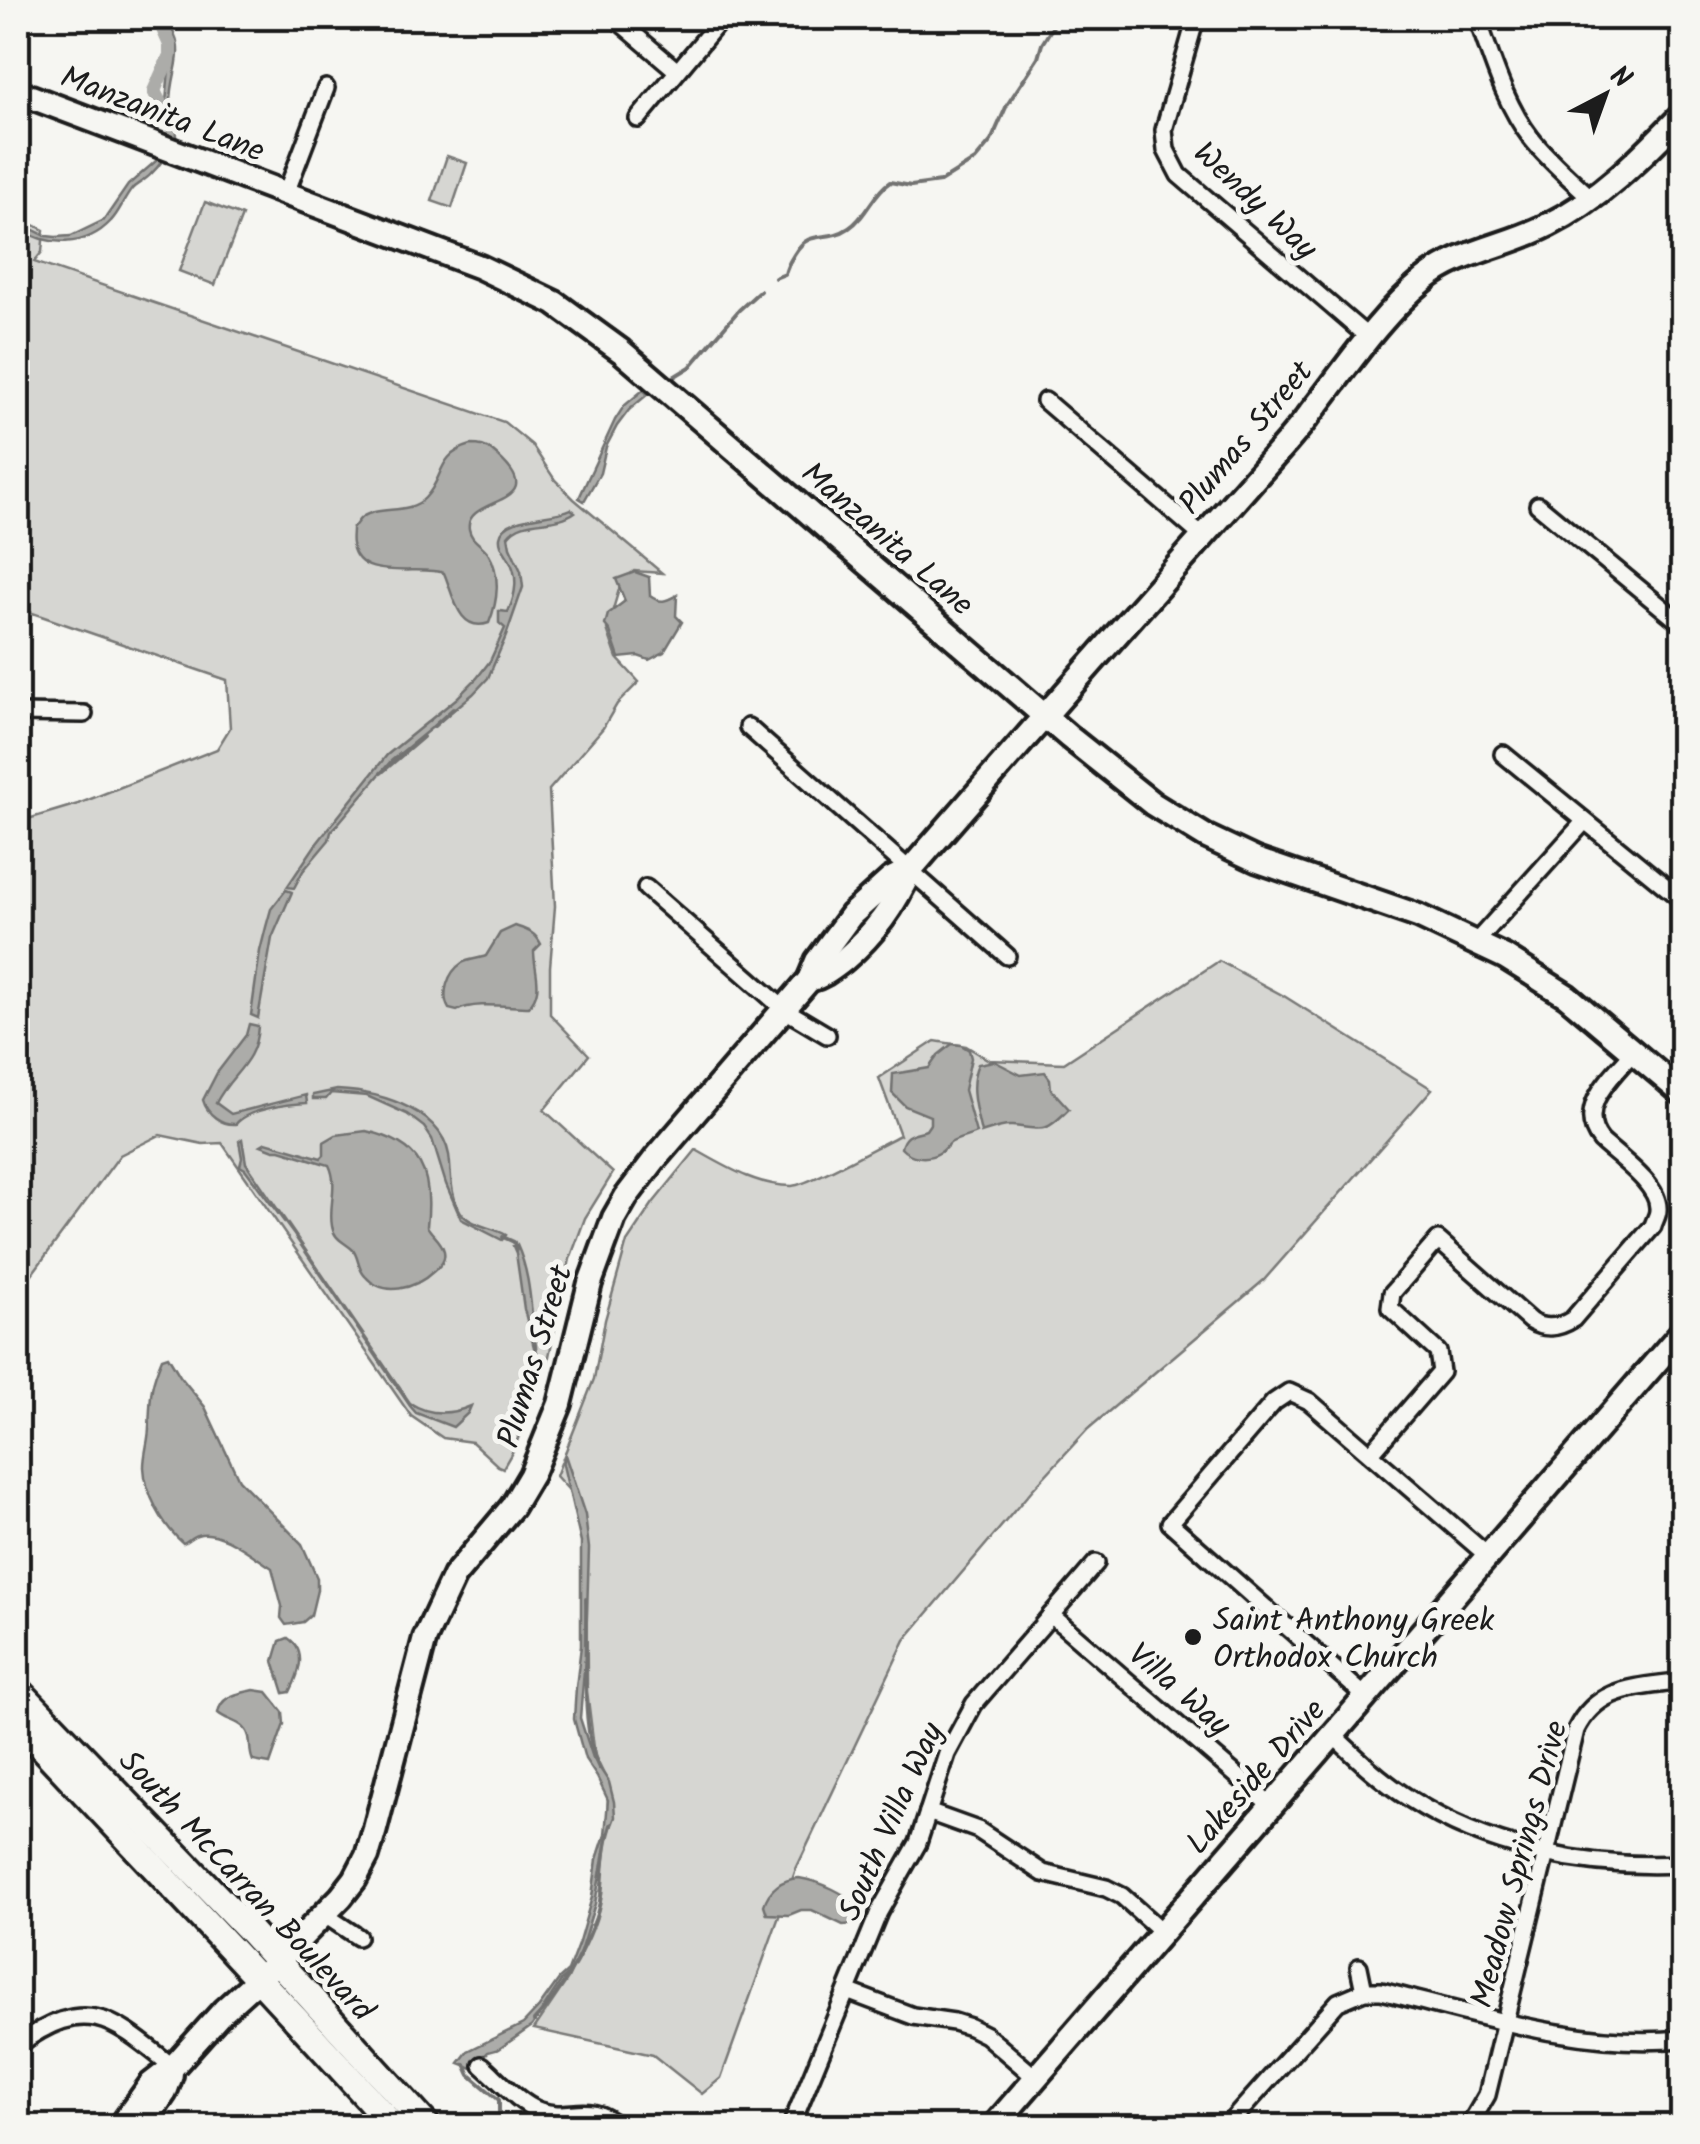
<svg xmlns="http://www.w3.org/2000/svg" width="1700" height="2144" font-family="Kalam,sans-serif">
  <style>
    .green { fill: #d6d6d2; stroke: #797977; stroke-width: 2.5 }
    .water { fill: #acaca9; stroke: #727271; stroke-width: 2.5 }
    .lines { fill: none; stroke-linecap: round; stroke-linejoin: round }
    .stream { stroke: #727271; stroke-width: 4 }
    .canal { stroke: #acaca9; stroke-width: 14 }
    .street-casing { stroke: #1c1c1c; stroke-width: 22 }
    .secondary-casing { stroke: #1c1c1c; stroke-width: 30 }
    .primary-casing { stroke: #1c1c1c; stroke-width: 32 }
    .street { stroke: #f6f6f2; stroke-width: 15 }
    .secondary { stroke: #f6f6f2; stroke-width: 22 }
    .primary { stroke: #f6f6f2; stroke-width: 25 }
    .poi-dot { fill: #1c1c1c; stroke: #f6f6f2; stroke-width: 4 }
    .labels { text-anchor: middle; stroke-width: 10; stroke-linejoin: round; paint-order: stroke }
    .street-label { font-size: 32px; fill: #1c1c1c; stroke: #f6f6f2 }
    .poi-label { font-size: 32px; fill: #1c1c1c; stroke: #f6f6f2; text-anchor: start }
  </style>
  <rect width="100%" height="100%" fill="#f6f6f2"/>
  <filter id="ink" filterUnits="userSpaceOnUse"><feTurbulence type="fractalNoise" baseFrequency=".01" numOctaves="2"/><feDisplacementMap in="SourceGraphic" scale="20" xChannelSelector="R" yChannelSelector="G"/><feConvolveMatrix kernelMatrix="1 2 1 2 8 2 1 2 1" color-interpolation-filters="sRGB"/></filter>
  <g filter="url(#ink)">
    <g class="green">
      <path d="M 447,156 L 467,163 L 452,208 L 432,201 Z"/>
      <path d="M 205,202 L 242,216 L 215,285 L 179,271 Z"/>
      <path d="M 18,217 L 44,230 L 42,252 L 34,262 L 504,422 L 532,445 L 555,480 L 574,499 L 662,573 L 634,571 L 621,583 L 607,629 L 617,658 L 639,682 L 617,704 L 603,728 L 549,790 L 555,906 L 550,967 L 550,1014 L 589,1055 L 544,1110 L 613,1173 L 585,1218 L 570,1259 L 548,1361 L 514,1449 L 503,1468 L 498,1466 L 472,1442 L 443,1438 L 411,1416 L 222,1143 L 203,1144 L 160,1135 L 120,1155 L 18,1293 L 18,822 L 78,804 L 217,749 L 230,728 L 227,680 L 18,608 Z"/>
      <path d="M 1219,961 L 1284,996 L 1432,1089 L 1264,1280 L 1088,1429 L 1032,1490 L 905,1640 L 796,1869 L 721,2078 L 702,2094 L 653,2055 L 534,2029 L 568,1979 L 598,1912 L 607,1843 L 608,1783 L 595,1756 L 587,1691 L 586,1535 L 577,1499 L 556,1476 L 594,1379 L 605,1320 L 627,1242 L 653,1203 L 696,1150 C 725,1166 756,1186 792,1186 C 809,1185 879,1145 900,1135 L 879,1078 L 935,1041 L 966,1046 L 989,1060 L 1064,1063 Z"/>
    </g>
    <g class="water">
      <path d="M 154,18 L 164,18 C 191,51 171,67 171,103 C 171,113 175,125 177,135 C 169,149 163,163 151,174 C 146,180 138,183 133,188 C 124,198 120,212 111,221 C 86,248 47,247 18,228 L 18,222 L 46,236 L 56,237 L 71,236 L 104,220 L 128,185 L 156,161 L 170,133 L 165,114 L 169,68 L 166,42 Z"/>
      <path d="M 643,390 L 648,394 L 629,410 L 617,426 L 606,447 L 600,473 L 584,501 L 579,498 L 615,420 L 624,406 Z"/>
      <path d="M 471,445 C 480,445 486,446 493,452 C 559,507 463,495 469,529 C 471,541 482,544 488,553 C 501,574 498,601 489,623 C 458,634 453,593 444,573 C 418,564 358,584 352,544 C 351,539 352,534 352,529 C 356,525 358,520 362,517 C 380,505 409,515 425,498 C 445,477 436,455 471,445 Z"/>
      <path d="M 571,509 L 575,512 C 555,527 523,516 508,536 L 510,547 L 521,571 L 523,587 L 506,636 L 488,678 L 473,694 L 391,761 L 331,832 L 329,840 L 303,871 L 294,888 L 287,887 L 314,847 L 387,755 L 457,698 L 477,678 L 490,661 L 505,628 L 499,623 L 499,611 L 508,612 C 516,594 519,577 509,559 C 505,551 499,546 500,537 C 503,515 554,518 571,509 Z"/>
      <path d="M 635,572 L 649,577 L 650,596 C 661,604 666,601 677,595 L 676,616 L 682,622 L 664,652 L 649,660 L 638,656 L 619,658 L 610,631 L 605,625 L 608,614 L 625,601 L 616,579 Z"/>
      <path d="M 286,890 L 292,892 L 272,938 L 258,1018 L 251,1015 L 260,951 L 266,927 L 271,909 Z"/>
      <path d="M 515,926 C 527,930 535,932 541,944 L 534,951 C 534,972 545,990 528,1007 C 508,1007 474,1001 457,1011 L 449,1009 C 441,995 447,973 462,963 C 469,959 478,959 486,956 L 500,933 Z"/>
      <path d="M 249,1024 L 258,1026 C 256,1064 232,1072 216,1103 L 231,1114 L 306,1095 L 307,1103 C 288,1104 247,1109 236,1124 C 221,1125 207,1114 203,1100 L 217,1073 L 246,1035 Z"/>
      <path d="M 952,1044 L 961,1045 L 969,1050 L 971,1058 L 964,1090 L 976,1133 C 968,1137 959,1138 952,1142 C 948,1144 944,1151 939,1153 C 927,1160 910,1158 901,1148 C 904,1133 914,1134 926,1130 L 930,1124 L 930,1116 L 905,1106 L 892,1093 L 893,1074 L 929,1068 L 938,1055 Z"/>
      <path d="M 994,1061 L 1021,1075 L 1045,1072 L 1050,1079 L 1051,1089 L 1069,1109 C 1044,1134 1045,1129 1012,1126 C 1002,1125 991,1130 981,1133 C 976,1110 968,1086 978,1064 Z"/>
      <path d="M 337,1090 C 381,1092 448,1111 450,1164 C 451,1181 452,1203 464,1216 C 475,1227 494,1227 506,1235 L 502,1240 L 461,1219 L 446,1184 L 432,1139 L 424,1127 L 407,1114 L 367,1096 L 331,1093 L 326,1099 L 313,1099 L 313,1095 Z"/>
      <path d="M 366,1131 C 422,1143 433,1173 427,1226 C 431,1234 442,1241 444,1251 C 446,1261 440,1266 434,1271 C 415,1289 384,1298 365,1276 C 357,1268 359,1256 352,1249 C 343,1241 334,1239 332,1226 C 328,1204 339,1186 329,1165 L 280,1150 L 274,1150 L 261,1145 L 266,1142 L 321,1158 L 324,1155 L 324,1142 L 336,1135 Z"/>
      <path d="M 242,1139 L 246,1163 L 410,1403 C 430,1416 450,1415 471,1406 L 468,1413 L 453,1427 L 416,1413 L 410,1406 L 294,1235 L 245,1169 L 240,1166 L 242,1158 L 239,1141 Z"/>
      <path d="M 517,1245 C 532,1278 530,1311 536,1346 C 537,1357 541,1367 542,1378 L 524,1309 L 516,1253 L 513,1246 Z"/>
      <path d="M 168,1356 L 180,1376 L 205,1407 L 239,1480 L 302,1544 L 317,1578 L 317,1590 L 311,1615 L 303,1622 L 286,1625 L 281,1618 L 282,1606 L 272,1568 C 254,1557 219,1527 197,1535 C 192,1536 188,1541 183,1543 C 163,1526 145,1493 144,1467 C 144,1453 149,1440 149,1427 C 151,1395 149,1389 162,1358 Z"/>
      <path d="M 565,1455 L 585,1515 L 589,1548 L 586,1647 L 580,1718 L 593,1758 L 609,1782 L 614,1802 L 615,1817 L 606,1840 L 595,1904 L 580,1952 L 570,1973 L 561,1981 L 532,2026 L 499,2049 L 488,2052 L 472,2068 L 459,2063 L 468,2051 L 523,2024 L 539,2007 L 559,1979 L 568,1971 L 579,1942 L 592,1897 L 597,1859 L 605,1835 L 608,1800 L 597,1777 L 585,1759 L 574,1719 L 576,1687 L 581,1646 L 581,1543 L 563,1465 Z"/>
      <path d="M 288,1638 C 308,1652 299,1674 290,1692 L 284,1693 L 274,1661 L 280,1641 Z"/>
      <path d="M 254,1690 L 267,1692 L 283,1712 L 284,1724 L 270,1764 L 253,1761 C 249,1752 251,1747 249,1737 C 245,1721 228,1722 218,1713 C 221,1695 238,1694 254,1690 Z"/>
      <path d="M 799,1878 C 824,1882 842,1893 863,1907 L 863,1913 L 855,1924 L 843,1925 L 812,1910 L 801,1910 L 789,1915 L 767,1914 L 764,1905 C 769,1889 782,1879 799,1878 Z"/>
    </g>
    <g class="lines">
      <g class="stream">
        <path d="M 775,278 L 785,274 C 787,265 790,261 795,253 C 810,228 827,243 849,228 C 867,216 873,193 890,182 L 911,186 L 940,182 L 975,160 L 991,141 L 1007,105 L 1038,58 L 1042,44 L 1058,18"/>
        <path d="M 667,381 L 690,367 L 739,310 L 760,291"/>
        <path d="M 433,727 L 453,709"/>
        <path d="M 381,773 L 423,737"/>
        <path d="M 503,1237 L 514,1242 L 516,1250"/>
        <path d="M 586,1599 C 587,1644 580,1731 599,1768"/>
        <path d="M 534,2021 C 562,1992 595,1936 601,1896 C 604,1872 603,1849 611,1825"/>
        <path d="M 465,2064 L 470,2075 L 499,2100 L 499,2126"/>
      </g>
      <path class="canal" d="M 158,18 L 170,45 L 170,55 L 154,91 L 172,127"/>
      <g class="street-casing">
        <g id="street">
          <path d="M 615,18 L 676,70"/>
          <path d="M 1196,18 L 1164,130 L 1166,150 L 1179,175 L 1369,338"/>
          <path d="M 1477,18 C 1492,58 1504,103 1531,138 C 1548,160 1571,179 1591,198"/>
          <path d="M 638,119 L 722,18"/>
          <path d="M 286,193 L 326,88"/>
          <path d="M 1045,401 L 1203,537"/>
          <path d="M 1538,505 L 1682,624"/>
          <path d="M 18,713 L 84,714"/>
          <path d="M 748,727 L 1007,956"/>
          <path d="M 1503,754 L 1682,900"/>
          <path d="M 646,888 L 785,1010 L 827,1035"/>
          <path d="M 1476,942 L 1584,822"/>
          <path d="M 1371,1453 L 1441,1372 L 1438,1352 L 1390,1308 L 1392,1293 L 1438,1240 L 1530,1321 C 1544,1330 1559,1328 1573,1319 L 1653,1226 C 1654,1221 1658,1216 1658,1210 C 1660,1185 1618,1157 1601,1141 C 1574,1108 1613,1076 1634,1051"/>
          <path d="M 1051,1615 L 1272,1806"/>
          <path d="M 1366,1697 L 1170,1523 L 1274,1402 L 1289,1392 L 1309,1401 L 1488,1556"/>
          <path d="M 1333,1735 C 1357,1758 1381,1781 1410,1799 C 1489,1850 1589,1869 1682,1864"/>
          <path d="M 928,1812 L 978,1830 L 1043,1873 L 1106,1888 L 1122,1896 L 1162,1932"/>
          <path d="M 325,1915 L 358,1937"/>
          <path d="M 1359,1967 L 1364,1991"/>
          <path d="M 847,1991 L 913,2016 L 954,2022 L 970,2027 L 986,2035 L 1036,2078"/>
          <path d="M 18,2045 C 88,1994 113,2019 173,2067"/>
          <path d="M 482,2065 C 498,2079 521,2105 540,2111 C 571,2121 587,2100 618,2126"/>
          <path d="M 791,2126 L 879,1912 L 918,1843 L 947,1754 L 974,1704 L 1096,1563"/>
          <path d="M 1227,2126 L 1338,2002 L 1364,1991 L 1381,1991 C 1479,2015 1580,2049 1682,2039"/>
          <path d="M 1469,2126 L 1487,2095 L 1576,1730 C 1598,1685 1638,1688 1682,1681"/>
        </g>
      </g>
      <g class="secondary-casing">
        <g id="secondary">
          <path d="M 18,92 L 480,267 L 555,303 L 621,351 L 1069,737 L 1153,804 L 1205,836 L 1256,860 L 1418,916 L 1505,957 L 1567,996 L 1682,1093"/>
          <path d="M 809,980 C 824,976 832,969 844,960 C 875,933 894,907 911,869 C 1035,726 1161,584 1287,442 C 1332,391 1371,323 1424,280 C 1460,251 1508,246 1548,225 C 1601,199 1642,156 1682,115"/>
          <path d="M 121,2126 L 151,2084 L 173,2067 L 224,2010 L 277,1962 L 341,1897 L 355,1879 L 367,1856 L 375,1829 L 425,1638 L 454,1576 L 512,1507 L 531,1475 L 560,1404 L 590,1283 L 614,1218 L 626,1197 L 655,1159 L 809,980 L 817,961 L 851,915 L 891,879 L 911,869"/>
          <path d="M 142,2126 L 165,2092 L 171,2075"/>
          <path d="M 994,2126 L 1682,1332"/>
        </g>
      </g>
      <g class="primary-casing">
        <g id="primary">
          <path d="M 18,1690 L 251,1932 L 427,2126"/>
          <path d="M 18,1722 C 143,1856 271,1989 393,2126"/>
        </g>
      </g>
      <use href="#street" class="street"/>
      <use href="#secondary" class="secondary"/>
      <use href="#primary" class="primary"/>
    </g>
  </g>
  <circle class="poi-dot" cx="1193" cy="1637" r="10"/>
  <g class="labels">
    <g class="street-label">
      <text transform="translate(163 113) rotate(21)" y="11">Manzanita Lane</text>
      <text transform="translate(1256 200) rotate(43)" y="11">Wendy Way</text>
      <text transform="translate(1245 437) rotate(-50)" y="11">Plumas Street</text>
      <text transform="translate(888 538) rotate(41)" y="11">Manzanita Lane</text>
      <text transform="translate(534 1356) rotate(-73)" y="11">Plumas Street</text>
      <text transform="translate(1180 1689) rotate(41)" y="11">Villa Way</text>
      <text transform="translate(1255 1776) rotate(-49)" y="11">Lakeside Drive</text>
      <text transform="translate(890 1821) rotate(-66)" y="11">South Villa Way</text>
      <text transform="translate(1518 1864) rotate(-75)" y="11">Meadow Springs Drive</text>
      <text transform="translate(247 1885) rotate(47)" y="11">South McCarran Boulevard</text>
    </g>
    <g class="poi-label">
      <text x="1213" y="1630">Saint Anthony Greek<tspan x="1213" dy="37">Orthodox Church</tspan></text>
    </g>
  </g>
  <rect width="1700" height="2144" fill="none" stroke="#f6f6f2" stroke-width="60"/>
  <rect x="30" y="30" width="1640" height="2084" fill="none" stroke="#1c1c1c" stroke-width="4" filter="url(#ink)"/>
  <g transform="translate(1605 95) rotate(41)" stroke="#f6f6f2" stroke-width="8" paint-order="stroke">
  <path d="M0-8L18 38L0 25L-18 38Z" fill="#1c1c1c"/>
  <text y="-15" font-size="28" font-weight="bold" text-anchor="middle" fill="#1c1c1c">N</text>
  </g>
</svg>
